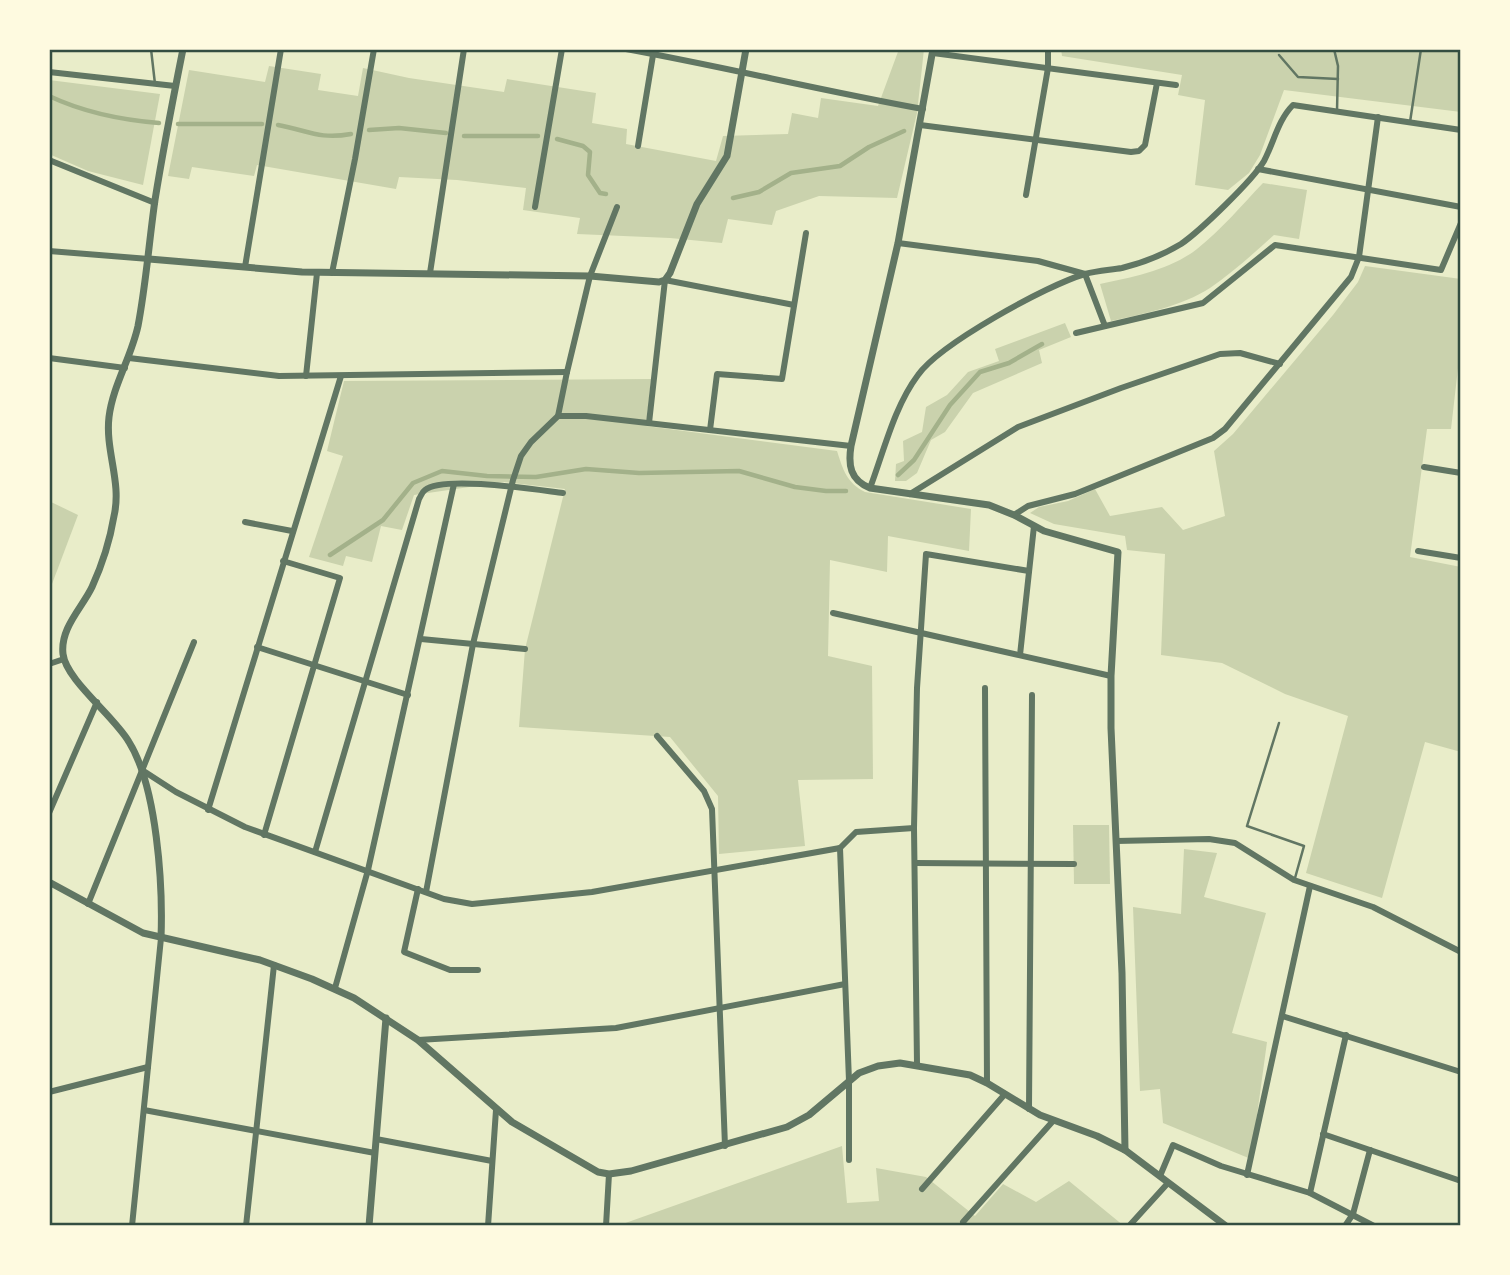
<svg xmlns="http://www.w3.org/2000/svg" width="1510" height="1275" font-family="Jost,sans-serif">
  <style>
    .green { fill: #cad2ad }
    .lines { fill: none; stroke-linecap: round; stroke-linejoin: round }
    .stream { stroke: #a3b18a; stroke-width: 4.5 }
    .service { stroke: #617663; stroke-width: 2.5 }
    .minor { stroke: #617663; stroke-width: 6 }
    .tertiary { stroke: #617663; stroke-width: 7 }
    .neatline { fill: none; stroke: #344e41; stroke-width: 2.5 }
  </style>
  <rect width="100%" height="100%" fill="#e9edc9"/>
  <g class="green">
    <path d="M 899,49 L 924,49 L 917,113 L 897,198 L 819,196 L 776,211 L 772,225 L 728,219 L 722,243 L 670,238 L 577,234 L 580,218 L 523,210 L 526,188 L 457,180 L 399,177 L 396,189 L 257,165 L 254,176 L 192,167 L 189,179 L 168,176 L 189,70 L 265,82 L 269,66 L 321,74 L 318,90 L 358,96 L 363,68 L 409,78 L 504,92 L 507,79 L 596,93 L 592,123 L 627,129 L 626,144 L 716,161 L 723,136 L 788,134 L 792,113 L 818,118 L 821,98 L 878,106 Z"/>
    <path d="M 1061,49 L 1461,49 L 1461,112 L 1284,90 L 1260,155 L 1249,173 L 1228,190 L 1195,185 L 1205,100 L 1178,95 L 1182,75 L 1062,56 Z"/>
    <path d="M 49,80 L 160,94 L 143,185 L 88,171 L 49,154 Z"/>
    <path d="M 1263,183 L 1307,190 L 1299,239 L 1274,235 C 1253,254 1233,272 1210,288 C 1182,306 1143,314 1111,321 L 1100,284 C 1133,277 1170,270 1197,249 C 1221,230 1242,205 1263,183 Z"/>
    <path d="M 1365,266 L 1461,279 L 1461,342 L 1451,429 L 1427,429 L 1410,557 L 1461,567 L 1461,752 L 1425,742 L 1382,898 L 1306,873 L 1348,716 L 1285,694 L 1222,663 L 1161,655 L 1165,554 L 1127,550 L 1125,536 L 1054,524 L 1030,513 L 1039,507 L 1068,501 L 1095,489 L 1110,516 L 1162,507 L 1183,530 L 1225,516 L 1214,451 L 1233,434 L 1333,315 L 1358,282 Z"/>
    <path d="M 1065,323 L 1071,337 L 1039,350 L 1042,363 L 973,393 L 945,432 L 931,440 L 917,473 L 906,481 L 895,481 L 896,464 L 904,461 L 903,441 L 922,432 L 926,407 L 947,395 L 968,372 L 999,361 L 995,349 Z"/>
    <path d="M 651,379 L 646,426 L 837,451 C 843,470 847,483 865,492 L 971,509 L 969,551 L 888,536 L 887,572 L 830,560 L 828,656 L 872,666 L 873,779 L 798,780 L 805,846 L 719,854 L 718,796 L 670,737 L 519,727 L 525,649 L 565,489 L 504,482 L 414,495 L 402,530 L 381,526 L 372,562 L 346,556 L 343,566 L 309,557 L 343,456 L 327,451 L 344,381 Z"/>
    <path d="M 49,501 L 78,515 L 49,592 Z"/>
    <path d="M 1073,825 L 1109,825 L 1110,884 L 1074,884 Z"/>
    <path d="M 1184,849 L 1217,853 L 1204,897 L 1266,913 L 1232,1033 L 1267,1042 L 1251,1159 L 1163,1123 L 1160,1089 L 1140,1091 L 1133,907 L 1181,914 Z"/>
    <path d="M 842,1146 L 847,1203 L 879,1201 L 876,1168 L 926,1177 L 975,1216 L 1003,1184 L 1036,1202 L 1069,1181 L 1124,1226 L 617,1226 Z"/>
  </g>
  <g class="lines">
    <g class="stream">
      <path d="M 49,96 C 83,112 122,120 159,123"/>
      <path d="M 178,124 L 262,124"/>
      <path d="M 278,125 C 307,130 319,140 351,134"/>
      <path d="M 369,130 L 399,128 L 446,133"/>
      <path d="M 464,136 L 538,136"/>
      <path d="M 557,139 L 583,146 L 590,152 L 588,175 L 600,193 L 606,194"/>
      <path d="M 733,198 L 759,192 L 791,173 L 840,166 L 869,147 L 904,131"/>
      <path d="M 898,475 L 914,460 L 950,405 L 980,372 L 1009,363 L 1042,344"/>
      <path d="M 330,555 L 383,520 L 413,483 L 442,471 L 487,476 L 536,477 L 586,469 L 639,473 L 739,471 L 795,487 L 826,491 L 846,491"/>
    </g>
    <g class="service">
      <path d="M 151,49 L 155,84"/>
      <path d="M 1334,49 L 1338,66 L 1337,111"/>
      <path d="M 1279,55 L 1298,77 L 1338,79"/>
      <path d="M 1410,122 L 1421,49"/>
      <path d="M 1279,723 L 1247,826 L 1304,846 L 1295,878"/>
    </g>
    <g class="minor">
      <path d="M 626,49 C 725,67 823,91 923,109"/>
      <path d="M 933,53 L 1176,85"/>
      <path d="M 49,72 L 175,86"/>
      <path d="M 920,125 L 1131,152 L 1139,151 L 1145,145 L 1157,83"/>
      <path d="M 638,146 L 654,49"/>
      <path d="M 49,160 L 155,203"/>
      <path d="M 1258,169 L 1461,207"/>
      <path d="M 1026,195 L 1048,68 L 1048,49"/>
      <path d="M 535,207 L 562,49"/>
      <path d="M 898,243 L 1038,261 L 1085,274 L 1105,326"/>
      <path d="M 49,251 L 149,259"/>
      <path d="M 245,267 L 281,49"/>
      <path d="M 332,273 L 355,159 L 374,49"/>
      <path d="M 430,273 L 464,49"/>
      <path d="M 1076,333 L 1203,303 L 1275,245 L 1441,270 L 1461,223"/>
      <path d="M 49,358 L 125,368"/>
      <path d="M 129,358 L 279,376 L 567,372"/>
      <path d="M 306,376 L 317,273"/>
      <path d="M 558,416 L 586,416 L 851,446"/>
      <path d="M 649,423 L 665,280 L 794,305"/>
      <path d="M 710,430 L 717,374 L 782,379 L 806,233"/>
      <path d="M 1424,467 L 1461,473"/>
      <path d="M 870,488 C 884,451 894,407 918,375 C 940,344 1047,285 1085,274 C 1097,271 1110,270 1122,268 C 1142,263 1163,255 1181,244 C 1200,231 1253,180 1264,161 C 1274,142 1278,120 1293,105 L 1461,130"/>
      <path d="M 910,494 L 1018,427 L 1121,388 L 1220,354 L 1240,353 L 1280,364"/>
      <path d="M 1014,515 L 1028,506 L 1075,494 L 1213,438 L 1225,429 L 1351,277 L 1359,257 L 1378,117"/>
      <path d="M 245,522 L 292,531"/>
      <path d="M 1418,551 L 1461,558"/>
      <path d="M 833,613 L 1111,676"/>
      <path d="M 421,639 L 525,649"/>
      <path d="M 257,647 L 408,695"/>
      <path d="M 1020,655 L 1034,526"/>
      <path d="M 49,664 L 64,659"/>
      <path d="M 985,688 L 987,1083"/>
      <path d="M 657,736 L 704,791 L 712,809 L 725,1146"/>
      <path d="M 142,770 L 176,792 L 245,827 L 444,899 L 472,904 L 592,892 L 840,848 L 856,832 L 914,828"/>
      <path d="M 208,810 L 341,376"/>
      <path d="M 49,813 L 97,702"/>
      <path d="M 264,835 L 340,578 L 283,561"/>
      <path d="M 1116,841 L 1209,839 L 1235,843 L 1294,880 L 1373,907 L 1461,952"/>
      <path d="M 840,848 L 849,1081 L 849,1160"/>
      <path d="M 315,852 L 419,499 C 421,496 422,492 425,490 C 443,475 538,490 563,493"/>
      <path d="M 915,863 L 1074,864"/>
      <path d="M 418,889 L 404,952 L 450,970 L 478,970"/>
      <path d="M 426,892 L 473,644 L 513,480 L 521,456 L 531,442 L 558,416 L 567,372 L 590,276 L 617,207"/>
      <path d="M 88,904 L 194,642"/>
      <path d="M 335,988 L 368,870 L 454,484"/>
      <path d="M 1282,1016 L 1461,1072"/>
      <path d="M 418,1040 L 616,1028 L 845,984"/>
      <path d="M 917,1064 L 914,828 L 917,688 L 926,554 L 1029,571"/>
      <path d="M 49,1092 L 148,1067"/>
      <path d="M 1029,1109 L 1032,695"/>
      <path d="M 144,1110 L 375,1153"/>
      <path d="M 1323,1134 L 1461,1181"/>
      <path d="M 376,1139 L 492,1161"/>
      <path d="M 1247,1175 L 1310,886"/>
      <path d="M 1160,1176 L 1173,1145 L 1221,1166 L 1310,1193 L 1374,1226"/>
      <path d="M 922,1189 L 1005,1094"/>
      <path d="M 1310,1193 L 1346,1035"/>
      <path d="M 963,1222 L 1053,1121"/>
      <path d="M 132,1226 L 161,938"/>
      <path d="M 246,1226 L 274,965"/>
      <path d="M 488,1226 L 496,1110"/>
      <path d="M 606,1226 L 609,1174"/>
      <path d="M 1129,1226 L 1168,1183"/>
      <path d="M 1345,1226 L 1353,1214 L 1370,1150"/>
    </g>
    <g class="tertiary">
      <path d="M 933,49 L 898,243 L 851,446 C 848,465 850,480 870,488 L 989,505 L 1014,515 L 1044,531 L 1118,552 L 1111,676 L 1111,728 L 1122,973 L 1125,1150"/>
      <path d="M 149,259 L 302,272 L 590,276 L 659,282 L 665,280 L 670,273 L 697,204 L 727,156 L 746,49"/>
      <path d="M 49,882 L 143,933 L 260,960 L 312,979 L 354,998 L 418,1040 L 512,1122 L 598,1172 L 609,1174 L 631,1171 L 787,1127 L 809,1115 L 859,1073 L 878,1066 L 900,1063 L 970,1075 L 987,1083 L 1040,1115 L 1097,1136 L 1125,1150 L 1226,1226"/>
      <path d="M 161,938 C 163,885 157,787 129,742 C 114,716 66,680 63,654 C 60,628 82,608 92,587 C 102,565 110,540 114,516 C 122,482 105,451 109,417 C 113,385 131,358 138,326 C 146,284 149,242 155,200 C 163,150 173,99 183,49"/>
      <path d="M 369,1226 L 386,1018"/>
    </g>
  </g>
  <rect width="1510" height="1275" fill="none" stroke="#fefae0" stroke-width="102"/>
  <rect x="51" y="51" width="1408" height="1173" class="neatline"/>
</svg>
